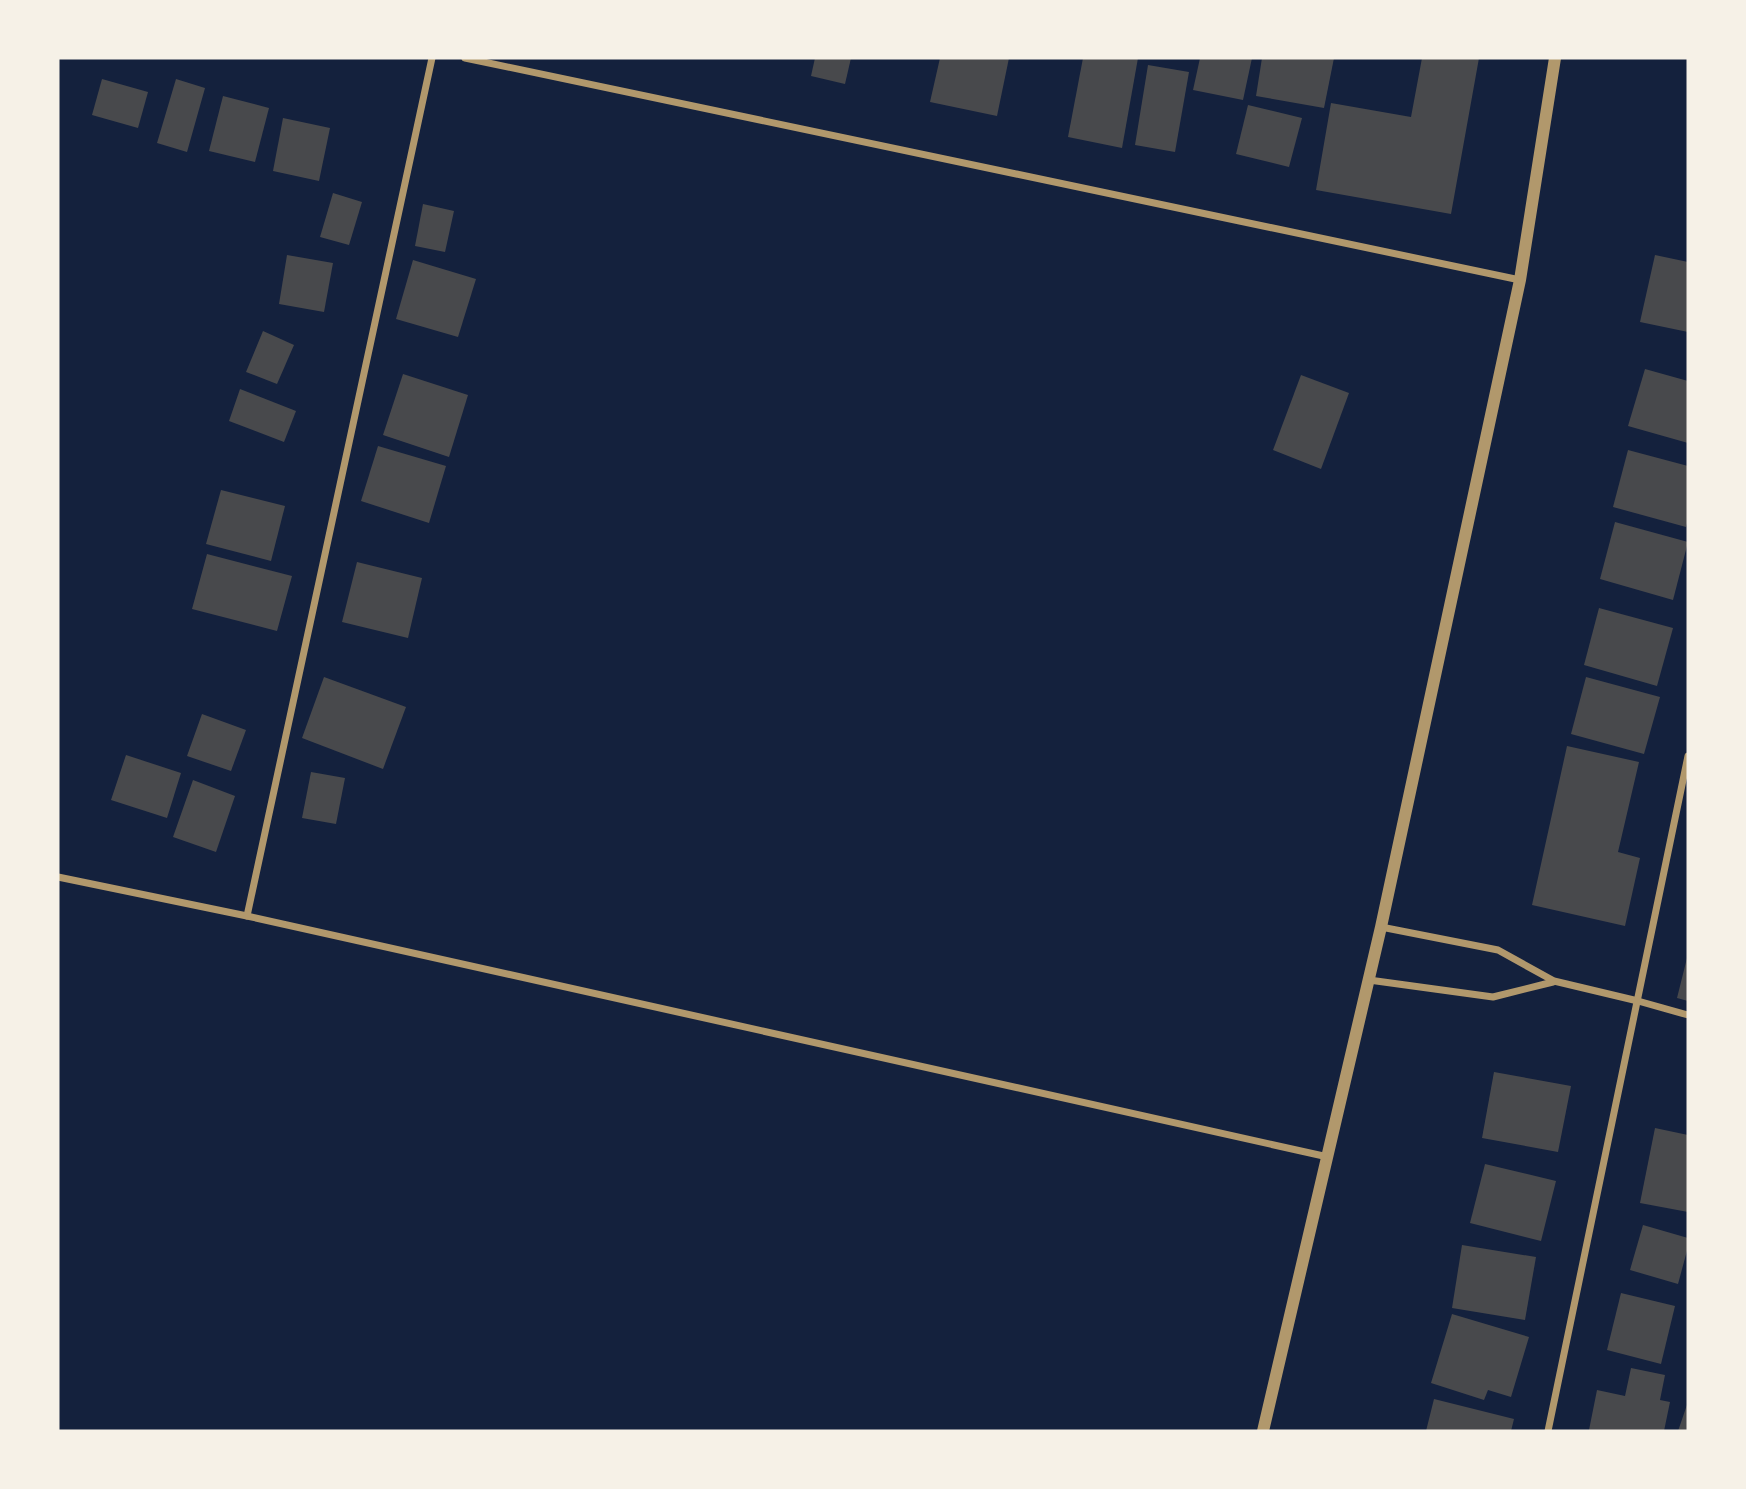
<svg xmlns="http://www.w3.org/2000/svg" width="1746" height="1489" font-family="Arial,sans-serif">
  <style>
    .building { fill: #48494c }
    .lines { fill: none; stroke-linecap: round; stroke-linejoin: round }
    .minor { stroke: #b1986c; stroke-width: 7 }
    .tertiary { stroke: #b1986c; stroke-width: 12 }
  </style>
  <rect width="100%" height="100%" fill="#14213d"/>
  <g class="building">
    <path d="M 815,58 L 851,58 L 845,84 L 811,76 Z"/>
    <path d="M 940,58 L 1009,58 L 997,116 L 930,102 Z"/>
    <path d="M 1083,58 L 1138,58 L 1122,148 L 1068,137 Z"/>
    <path d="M 1200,58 L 1252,58 L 1243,100 L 1193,90 Z"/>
    <path d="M 1262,58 L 1334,58 L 1324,108 L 1256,96 Z"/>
    <path d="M 1422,58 L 1479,58 L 1451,214 L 1316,190 L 1331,103 L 1411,117 Z"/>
    <path d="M 1148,65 L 1189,72 L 1175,152 L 1135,145 Z"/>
    <path d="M 102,79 L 148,92 L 138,128 L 92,115 Z"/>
    <path d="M 176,79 L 205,88 L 187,152 L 157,143 Z"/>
    <path d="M 223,96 L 269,108 L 255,162 L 209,151 Z"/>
    <path d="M 1248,105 L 1302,118 L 1289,167 L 1236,154 Z"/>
    <path d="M 283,118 L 330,128 L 319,181 L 273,171 Z"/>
    <path d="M 333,193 L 362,202 L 349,245 L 320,237 Z"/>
    <path d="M 423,204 L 454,211 L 445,252 L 415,246 Z"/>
    <path d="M 287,255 L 333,263 L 324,312 L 279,304 Z"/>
    <path d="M 1655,255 L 1688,262 L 1688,332 L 1640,322 Z"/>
    <path d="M 413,260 L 476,279 L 458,337 L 396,319 Z"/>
    <path d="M 263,331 L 294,345 L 277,384 L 246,372 Z"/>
    <path d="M 1645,369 L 1688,381 L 1688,443 L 1628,426 Z"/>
    <path d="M 403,374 L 468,395 L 449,457 L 383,435 Z"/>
    <path d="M 1301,375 L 1349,393 L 1321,469 L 1273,450 Z"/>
    <path d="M 240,389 L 296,411 L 284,442 L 229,421 Z"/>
    <path d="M 378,446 L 446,466 L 429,523 L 361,501 Z"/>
    <path d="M 1628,450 L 1688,466 L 1688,520 L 1686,527 L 1613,507 Z"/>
    <path d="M 221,490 L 285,506 L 271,561 L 206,544 Z"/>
    <path d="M 1615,522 L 1688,542 L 1673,600 L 1600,579 Z"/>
    <path d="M 207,554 L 292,576 L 277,631 L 192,609 Z"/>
    <path d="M 357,562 L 422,578 L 408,638 L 342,622 Z"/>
    <path d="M 1599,608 L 1673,628 L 1657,686 L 1584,665 Z"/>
    <path d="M 324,677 L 406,707 L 383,769 L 302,738 Z"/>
    <path d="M 1586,677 L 1660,697 L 1644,754 L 1571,734 Z"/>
    <path d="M 202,714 L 246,730 L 231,771 L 187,756 Z"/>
    <path d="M 1567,746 L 1639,762 L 1618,852 L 1640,858 L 1625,926 L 1532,905 Z"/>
    <path d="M 126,755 L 181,773 L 167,818 L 111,800 Z"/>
    <path d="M 311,772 L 345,778 L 336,824 L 302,818 Z"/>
    <path d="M 193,780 L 235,796 L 216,852 L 173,837 Z"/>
    <path d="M 1687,958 L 1688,958 L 1688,1001 L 1677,998 Z"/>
    <path d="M 1494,1072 L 1571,1086 L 1558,1152 L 1482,1138 Z"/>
    <path d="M 1655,1128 L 1688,1135 L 1688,1212 L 1640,1203 Z"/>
    <path d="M 1485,1164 L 1556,1181 L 1541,1241 L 1470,1223 Z"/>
    <path d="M 1643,1225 L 1688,1238 L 1688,1247 L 1678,1284 L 1630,1270 Z"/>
    <path d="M 1462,1245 L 1536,1257 L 1525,1320 L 1452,1308 Z"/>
    <path d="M 1621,1293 L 1675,1306 L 1661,1364 L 1607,1350 Z"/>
    <path d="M 1452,1314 L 1529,1337 L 1511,1397 L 1488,1390 L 1484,1400 L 1431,1383 Z"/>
    <path d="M 1631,1368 L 1665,1375 L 1660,1400 L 1670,1402 L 1664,1431 L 1589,1430 L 1597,1390 L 1625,1396 Z"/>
    <path d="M 1434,1399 L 1514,1419 L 1511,1431 L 1426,1431 Z"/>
    <path d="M 1688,1402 L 1688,1431 L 1678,1431 Z"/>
  </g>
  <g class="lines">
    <g class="minor">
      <path d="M 465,58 L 1520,280"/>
      <path d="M 58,877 L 247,916 L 1328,1157"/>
      <path d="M 247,916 L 432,58"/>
      <path d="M 1381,927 L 1498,950 L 1554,981 L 1638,1001 L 1688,1015"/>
      <path d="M 1369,980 L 1493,997 L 1553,982"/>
      <path d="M 1548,1431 L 1688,756"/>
    </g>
    <path class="tertiary" d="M 1263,1431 L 1381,927 L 1520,280 L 1555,58"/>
  </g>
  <rect width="1746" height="1489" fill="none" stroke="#f6f1e7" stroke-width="119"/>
</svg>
